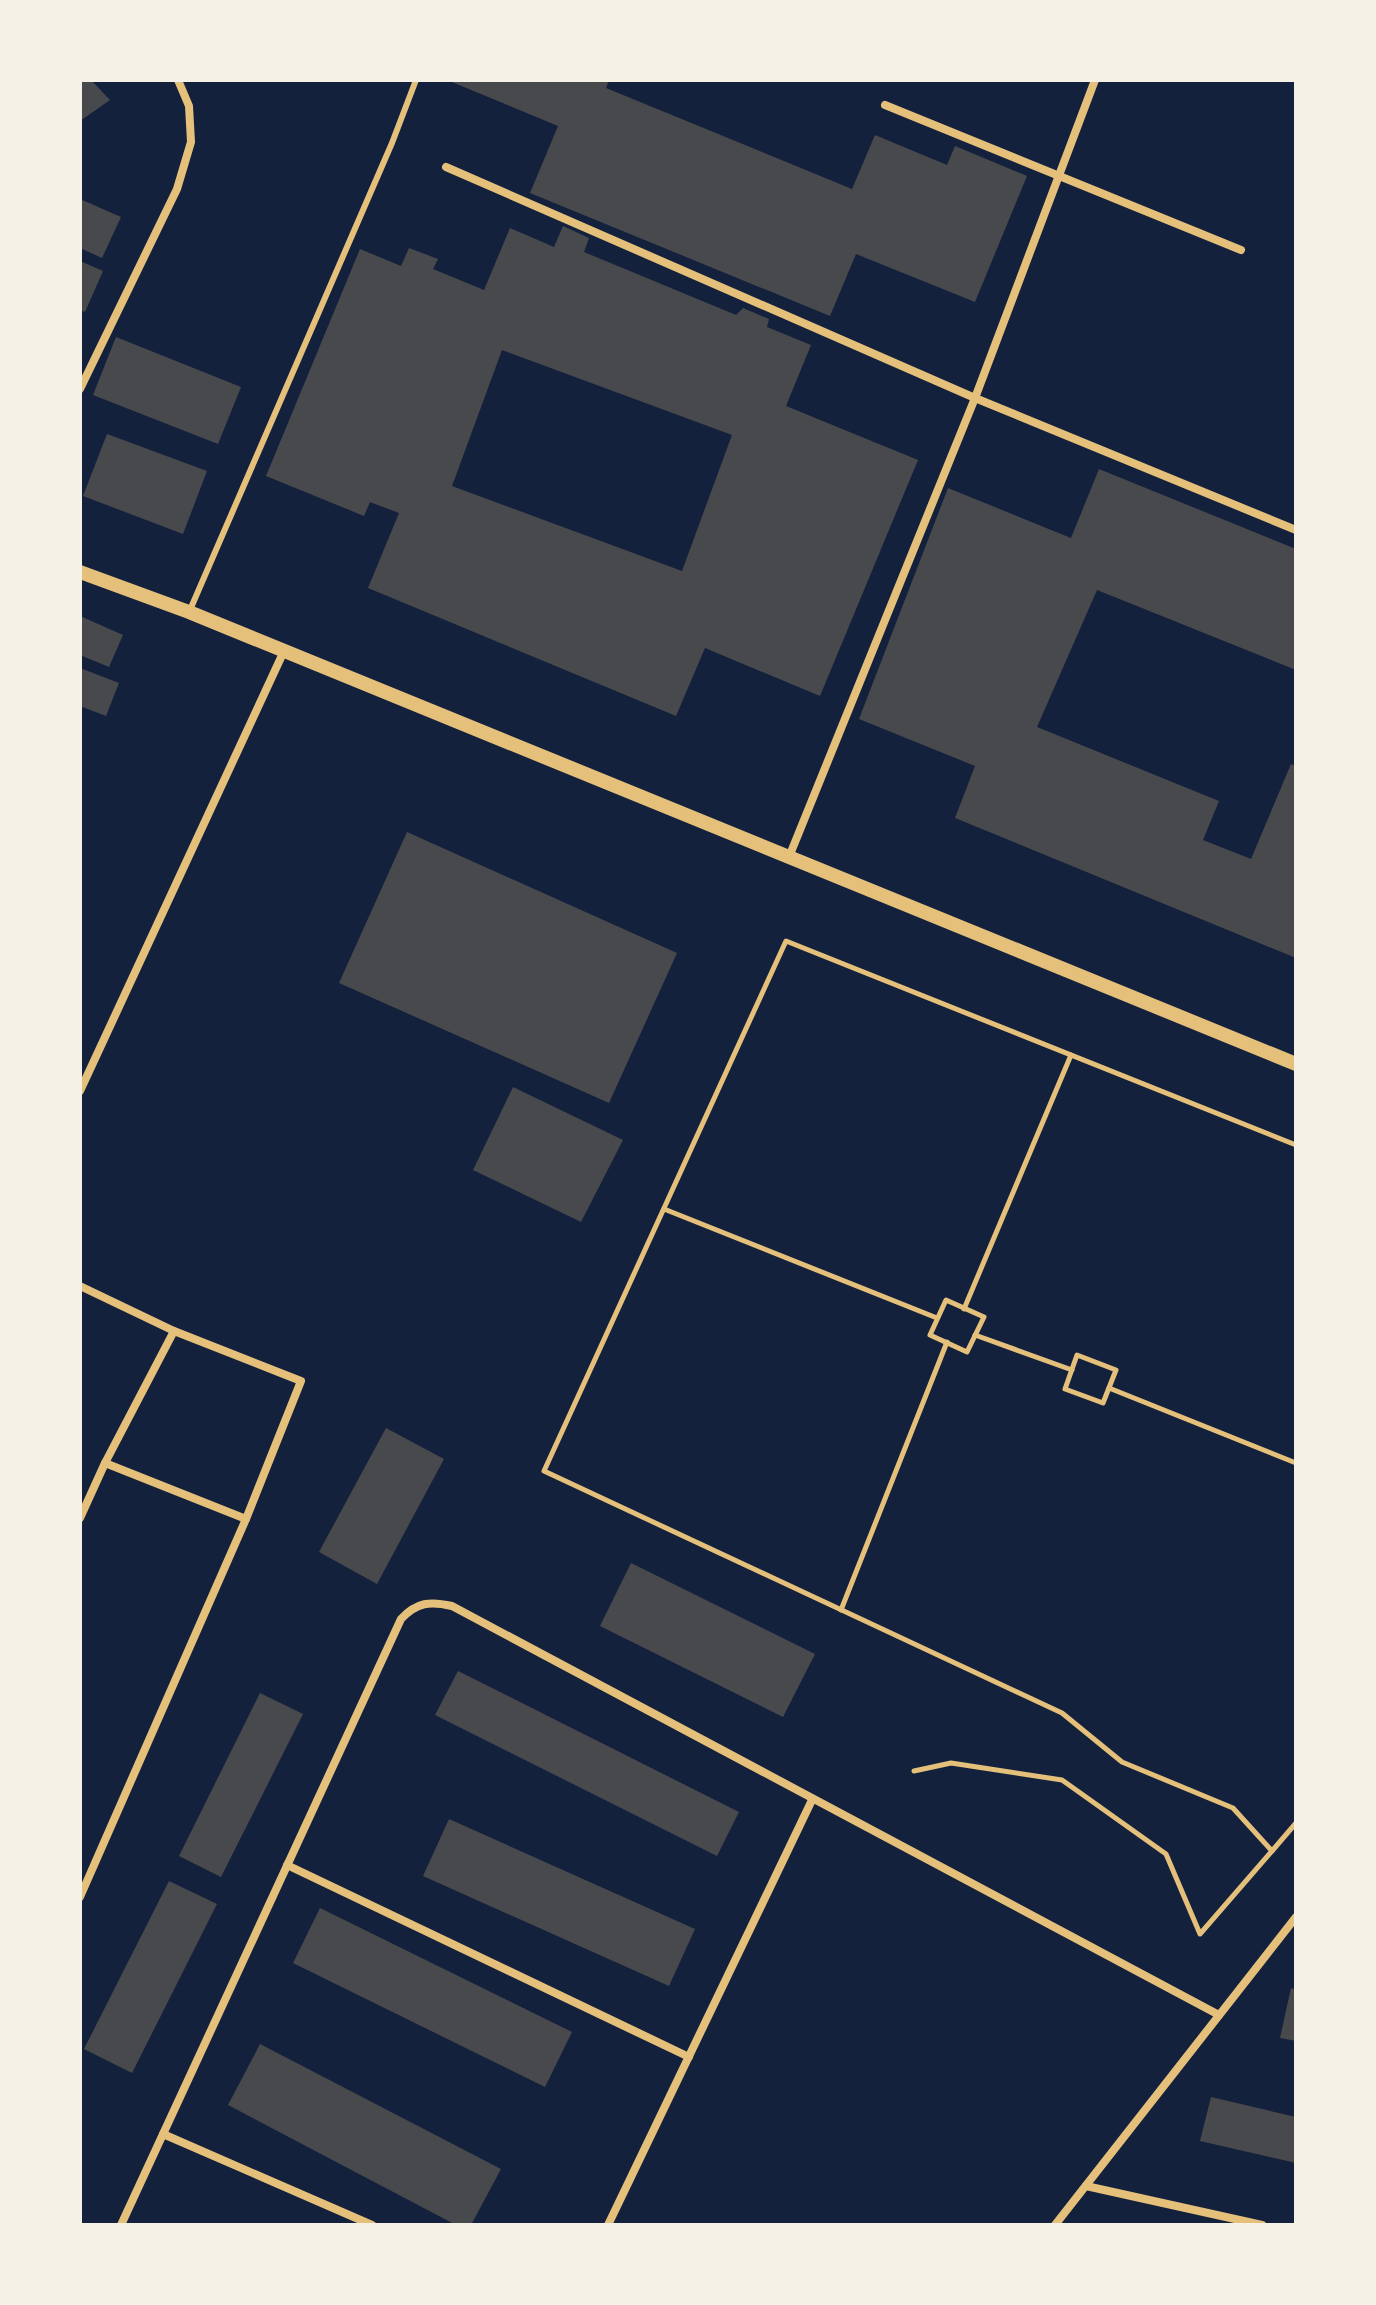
<svg xmlns="http://www.w3.org/2000/svg" width="1376" height="2305" font-family="Georgia,serif">
  <style>
    .building { fill: #48494c; fill-rule: evenodd }
    .lines { fill: none; stroke-linecap: round; stroke-linejoin: round }
    .path { stroke: #e5c07b; stroke-width: 5 }
    .service { stroke: #e5c07b; stroke-width: 6 }
    .minor { stroke: #e5c07b; stroke-width: 8 }
    .tertiary { stroke: #e5c07b; stroke-width: 14 }
  </style>
  <rect width="100%" height="100%" fill="#14213d"/>
  <g class="building">
    <path d="M 80,80 L 91,80 L 110,100 L 80,121 Z"/>
    <path d="M 447,80 L 609,80 L 606,88 L 852,189 L 875,135 L 947,165 L 955,146 L 1027,176 L 975,302 L 856,254 L 830,316 L 530,193 L 558,126 Z"/>
    <path d="M 80,199 L 121,217 L 102,258 L 80,248 Z"/>
    <path d="M 563,226 L 589,238 L 584,252 L 736,315 L 743,308 L 769,319 L 767,327 L 811,345 L 786,406 L 918,460 L 820,696 L 705,648 L 676,716 L 368,588 L 399,513 L 370,502 L 364,516 L 266,476 L 360,249 L 401,266 L 409,248 L 438,259 L 433,269 L 484,290 L 510,228 L 554,247 ZM 502,350 L 732,435 L 682,571 L 452,486 Z"/>
    <path d="M 80,261 L 103,271 L 85,312 L 80,310 Z"/>
    <path d="M 116,337 L 241,387 L 218,444 L 93,395 Z"/>
    <path d="M 107,434 L 207,471 L 183,534 L 83,496 Z"/>
    <path d="M 1099,469 L 1296,549 L 1296,670 L 1097,590 L 1037,727 L 1219,801 L 1203,840 L 1251,859 L 1291,764 L 1296,766 L 1296,958 L 955,818 L 975,766 L 859,719 L 948,488 L 1071,538 Z"/>
    <path d="M 80,616 L 123,635 L 109,667 L 80,655 Z"/>
    <path d="M 80,668 L 119,683 L 106,716 L 80,706 Z"/>
    <path d="M 407,832 L 677,953 L 609,1103 L 339,983 Z"/>
    <path d="M 513,1087 L 623,1140 L 581,1222 L 473,1170 Z"/>
    <path d="M 386,1428 L 444,1459 L 377,1584 L 319,1552 Z"/>
    <path d="M 631,1563 L 815,1654 L 783,1717 L 600,1626 Z"/>
    <path d="M 458,1671 L 739,1812 L 717,1856 L 435,1715 Z"/>
    <path d="M 260,1693 L 303,1714 L 221,1877 L 179,1856 Z"/>
    <path d="M 449,1819 L 695,1929 L 669,1986 L 423,1876 Z"/>
    <path d="M 169,1881 L 217,1904 L 132,2073 L 84,2049 Z"/>
    <path d="M 320,1908 L 572,2032 L 545,2087 L 293,1963 Z"/>
    <path d="M 1291,1988 L 1296,1990 L 1296,2041 L 1280,2038 Z"/>
    <path d="M 260,2044 L 501,2169 L 471,2225 L 456,2225 L 228,2105 Z"/>
    <path d="M 1211,2097 L 1296,2117 L 1296,2163 L 1200,2141 Z"/>
  </g>
  <g class="lines">
    <g class="path">
      <path d="M 1296,1145 L 786,941 L 544,1471 L 1062,1713 L 1122,1762 L 1233,1808 L 1272,1851 L 1296,1823"/>
      <path d="M 664,1209 L 937,1318"/>
      <path d="M 946,1300 L 984,1317 L 967,1352 L 930,1335 Z"/>
      <path d="M 964,1309 L 1071,1055"/>
      <path d="M 975,1335 L 1072,1370"/>
      <path d="M 1077,1355 L 1116,1370 L 1103,1403 L 1065,1389 Z"/>
      <path d="M 1109,1388 L 1296,1463"/>
      <path d="M 841,1610 L 947,1342"/>
      <path d="M 914,1771 L 951,1763 L 1062,1780 L 1166,1854 L 1200,1934 L 1272,1851"/>
    </g>
    <path class="service" d="M 190,610 L 392,143 L 416,80"/>
    <g class="minor">
      <path d="M 885,105 L 1241,250"/>
      <path d="M 446,167 L 975,398 L 1296,530"/>
      <path d="M 80,389 L 177,189 L 191,142 L 189,106 L 178,80"/>
      <path d="M 789,857 L 975,398 L 1095,80"/>
      <path d="M 80,1091 L 284,651"/>
      <path d="M 80,1286 L 174,1331 L 301,1381 L 246,1519 L 80,1897"/>
      <path d="M 105,1463 L 246,1519"/>
      <path d="M 80,1518 L 105,1463 L 174,1331"/>
      <path d="M 287,1865 L 689,2057"/>
      <path d="M 163,2134 L 372,2225"/>
      <path d="M 1086,2186 L 1262,2225"/>
      <path d="M 121,2225 L 401,1619 C 417,1602 430,1601 452,1606 L 1219,2015"/>
      <path d="M 608,2225 L 812,1800"/>
      <path d="M 1055,2225 L 1296,1917"/>
    </g>
    <path class="tertiary" d="M 80,572 L 189,612 L 1296,1064"/>
  </g>
  <rect width="1376" height="2305" fill="none" stroke="#f6f1e7" stroke-width="164"/>
</svg>
